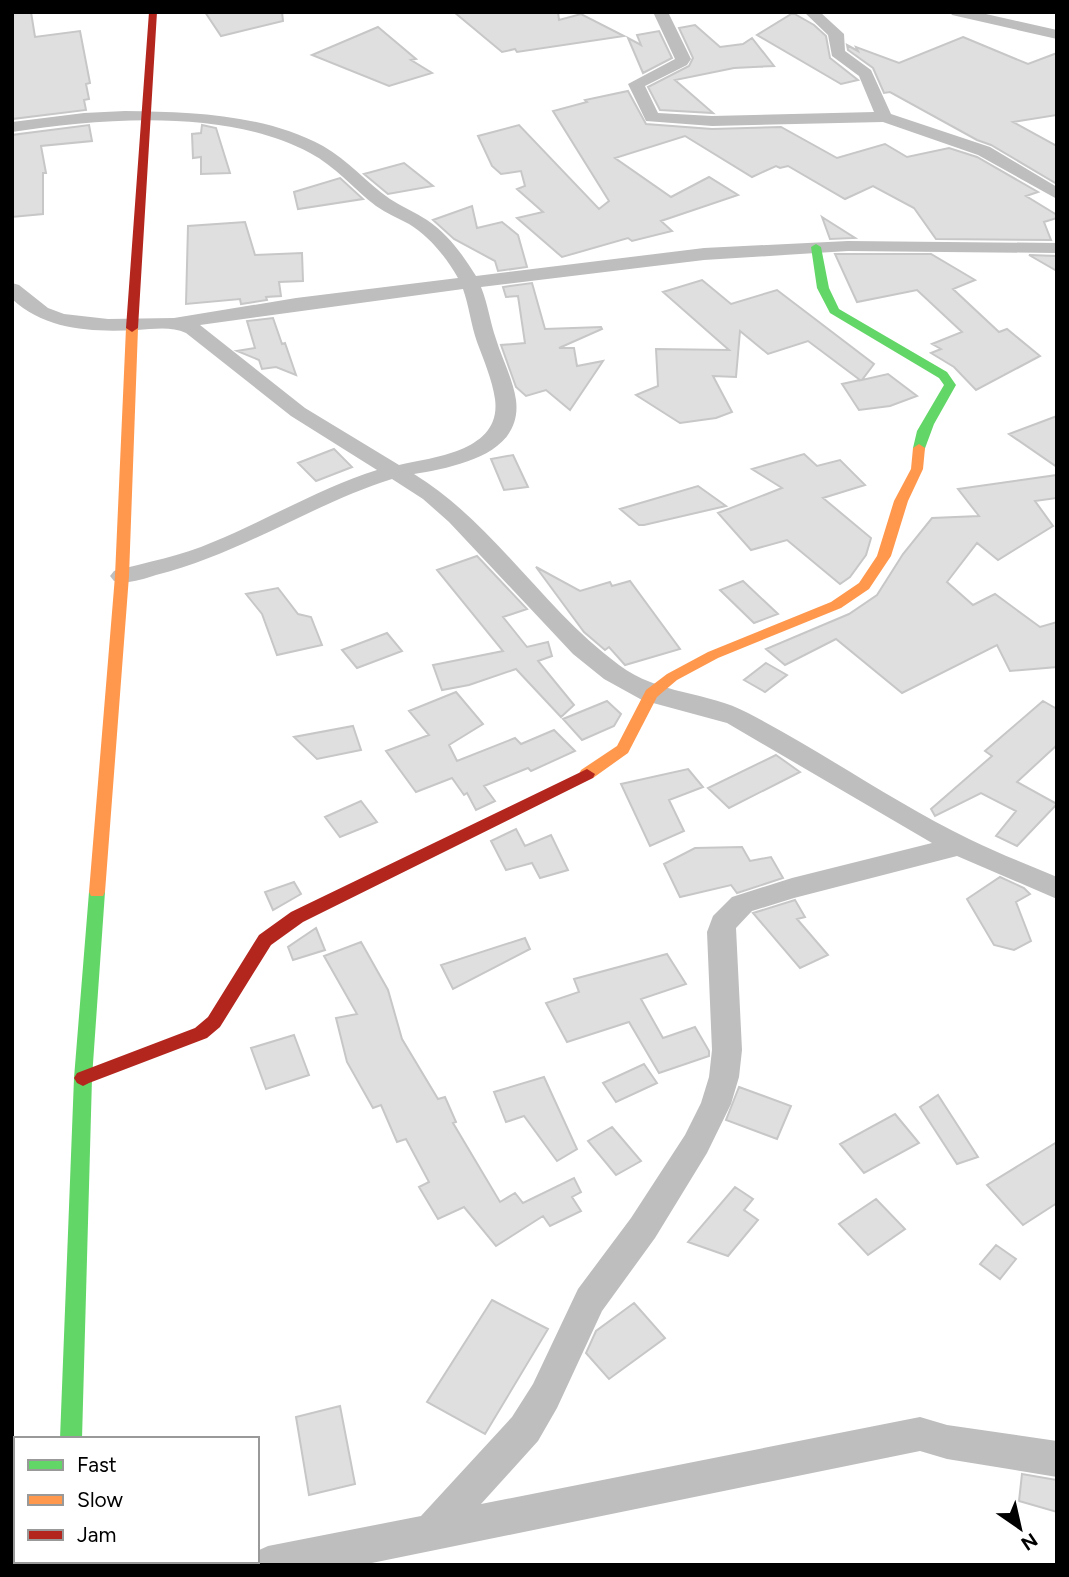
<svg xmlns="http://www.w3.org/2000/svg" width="1069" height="1577" viewBox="0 0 1069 1577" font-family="Figtree,sans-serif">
<rect width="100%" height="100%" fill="#fff"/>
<!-- building -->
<path fill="#dfdfdf" stroke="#c7c7c7" stroke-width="2" d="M12,12H31L35,37L80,31L90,83L86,84L89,99L84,100L86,110L12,119Z
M205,12H282L283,21L221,36Z
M454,12H558L559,20L581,14L624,36L517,52L515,49L502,52Z
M793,13L814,25L826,36L830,58L858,80L841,84L757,35Z
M695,25L720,47L743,44L752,38L774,66L734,68L675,80L713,113L660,110L648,87L689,66L693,58L679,28Z
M378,27L416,59L411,60L432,73L389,86L312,55Z
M659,31L672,58L643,73L628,38L641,45L637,35Z
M963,37L1028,64L1057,53V115L1013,122L1057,146V184L991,145L977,140L890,92L884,93L873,68L848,50L847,45L858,51L856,47L899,63Z
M628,91L646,124L712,129L781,127L837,158L885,144L907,157L949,148L977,157L1038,192L1026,196L1057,215V218L1044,222L1051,240L936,239L914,208L873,186L845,199L788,166L780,168L776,166L752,177L685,136L615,158L671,197L709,177L738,195L661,221L672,231L632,241L628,238L562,257L517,218L543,212L517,189L525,186L521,171L501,174L492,166L478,136L519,125L599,209L609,201L553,111L587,102L585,100Z
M89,125L92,141L41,146L46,173H43V214L12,217V135Z
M202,125L216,128L230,173L201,174V157L193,158L192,134L201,133Z
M404,163L433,186L388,194L364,174Z
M340,178L363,199L298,209L294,192Z
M472,206L477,228L502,222L518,235L527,267L498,271L495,261L454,239L433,220Z
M822,217L855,238L830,239Z
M245,222L255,255L302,253L303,281L279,282L281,296L266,297L267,300L241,304L240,299L186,304L188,226Z
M835,254H931L975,280L953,289L999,332L1007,329L1040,356L976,390L954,367L931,353L941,349L932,344L962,332L917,290L857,302Z
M1029,255L1057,256V271Z
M702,280L731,304L777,290L874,364L862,380L888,374L917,396L890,406L859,410L842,384L860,380L808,341L768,354L740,331L736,377L713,376L732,412L716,418L680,423L636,395L658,386L656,349L729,350L663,292Z
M532,283L545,329L601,327L602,329L559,348H574L577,366L603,361L570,410L546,390L526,396L516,387L501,345L525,343L518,296L506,297L503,287Z
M273,318L282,344L285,343L296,375L276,367L262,369L259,360L237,351L255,348L247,321Z
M1057,416V467L1009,434Z
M334,449L352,467L316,481L298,463Z
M804,454L817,466L840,460L865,485L823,498L871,538L866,555L850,577L840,584L787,540L751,550L718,513L782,488L752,469Z
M513,455L528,487L504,490L491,459Z
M1057,475V498L1035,501L1053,526L998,560L977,543L947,582L973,605L995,594L1040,627L1057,622V667L1010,671L997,645L902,693L836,639L785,665L766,649L849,614L877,595L903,554L932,518L979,516L958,489Z
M698,486L726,506L644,525H639L620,509Z
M477,556L527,609L503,617L527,647L548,642L552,656L538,661L574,705L561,717L516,669L469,685L442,690L433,665L503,651L437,570Z
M536,567L580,591L610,582L612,586L630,581L680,649L625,665L609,647L605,650L584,632Z
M743,581L778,614L754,623L720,590Z
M278,588L298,614L311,617L322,645L277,655L262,614L246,594Z
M387,633L402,651L357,668L342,650Z
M766,663L787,675L765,692L744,680Z
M456,692L483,724L449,745L457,761L515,738L521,744L554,730L575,751L531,771L528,768L484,786L495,801L476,810L467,793L464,795L452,778L416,792L386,751L429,735L409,711Z
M607,701L621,714L614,726L582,740L563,719Z
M1043,701L1057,709V745L1017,782L1057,804L1017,846L996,836L1016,811L981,793L935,816L931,809L992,756L985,751Z
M353,726L361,750L317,759L294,737Z
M776,755L800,772L729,808L708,788Z
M688,769L703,787L669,800L684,831L650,846L621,784Z
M361,801L377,822L340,837L325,817Z
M516,829L525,846L551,835L568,870L540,878L532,863L506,870L491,841Z
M742,847L750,861L771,857L783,878L737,893L731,885L680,897L664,864L695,848Z
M1000,877L1024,888L1030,894L1016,902L1031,941L1014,950L994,945L967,899Z
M294,882L301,894L273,910L265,892Z
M795,900L805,917L797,919L828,955L800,968L753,913Z
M316,928L325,950L293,960L288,947Z
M525,938L530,949L453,989L441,965Z
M361,942L388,990L402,1039L438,1099L445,1097L456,1122L453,1123L500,1202L515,1193L523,1203L574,1178L581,1192L572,1197L581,1211L550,1226L543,1216L496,1246L464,1207L438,1219L419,1187L429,1182L406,1139L397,1142L381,1105L373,1108L347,1062L336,1018L357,1014L324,956Z
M667,954L686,984L641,999L663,1038L695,1027L709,1051V1056L659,1073L629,1022L567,1042L546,1003L579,992L574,979Z
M294,1035L309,1075L266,1089L251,1048Z
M644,1064L657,1083L616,1102L603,1083Z
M544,1077L577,1149L557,1161L524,1116L506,1122L494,1092Z
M739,1087L791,1106L777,1139L726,1120Z
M938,1095L978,1157L957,1164L920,1107Z
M895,1114L919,1143L864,1173L840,1144Z
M612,1127L641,1161L616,1175L588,1141Z
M1057,1142V1203L1023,1225L987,1185Z
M735,1187L753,1199L744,1210L758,1220L728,1256L688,1242Z
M876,1199L905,1229L868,1255L839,1224Z
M996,1245L1016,1259L1000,1279L980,1264Z
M492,1300L548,1329L485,1434L427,1402Z
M634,1303L665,1338L609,1379L586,1353L596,1331Z
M340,1406L355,1484L309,1495L296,1417Z
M1022,1474L1057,1480V1512L1019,1501Z"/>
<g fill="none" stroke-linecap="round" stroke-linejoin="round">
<!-- street -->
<path fill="#bebebe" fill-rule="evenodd" d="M653,12H668L691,59L687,65L645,86L658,113L712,116L874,112L859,76L832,56L828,35L804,12H820L844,34L845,51L871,70L891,114L990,147L1057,187V199L978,155L883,122L712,126L646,121L628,84L675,59Z
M950,12H977L1057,30V39L952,15Z
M125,111C191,112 264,114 323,146C348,160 367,183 390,199C402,207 415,212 427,220C448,234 463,255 476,276L704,248L848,241L1057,243V253L848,251L704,260L481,287C488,304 490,322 496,339C502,359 513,379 516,400C523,455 454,467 414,474C495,524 544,610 619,665C659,695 707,691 748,713C823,752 893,802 969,839C998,853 1028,865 1057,877V899L957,856L794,898L752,911L736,928L742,1050L739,1077L731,1104L707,1153L655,1238L602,1311L557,1408L538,1441L481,1504L920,1417L947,1425L1057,1441V1477L947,1459L920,1451L362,1565H249L251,1561H257V1551L268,1546L421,1516L512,1417L533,1384L578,1289L631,1218L685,1135L701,1103L709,1077L712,1050L707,932L713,916L732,897L792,878L932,843L727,723L642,700L604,679L573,654L449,522L423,499L392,479C310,505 241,554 156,575C143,579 127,585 114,581L110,576L114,571C147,562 181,556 213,542C269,519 320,488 377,470L291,416L186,333C171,326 154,329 137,330C93,332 47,331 12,299V283L19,285L48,308L64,314L108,319L174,318L296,298L458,278C446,257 430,237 409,224C398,218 386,213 376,206C354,189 335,166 310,153C226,108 103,118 12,132V122L84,113ZM463,289C469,306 471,325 477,342C484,361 492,379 495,399C502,451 435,457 399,465L305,408L200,325Z
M174,1561H215L217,1565H176Z"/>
<!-- fast -->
<path fill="#63d668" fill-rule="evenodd" d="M816,244L821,247L829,288L839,309L947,372L956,385L934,424L924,451H914L913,448L917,431L944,385L939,378L830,313L817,288L811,247Z
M97,886L103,888L105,892L92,1078L82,1439H60L74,1078L89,892L91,888Z"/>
<!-- slow -->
<path fill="#ff974d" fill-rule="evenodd" d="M132,324L138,328L129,576L105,892L103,896H91L89,892L115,576L126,328Z
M919,444L925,448L923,469L908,501L891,556L869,589L841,608L718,658L677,680L657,697L628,753L593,778H581L579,774L581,770L617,746L646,690L667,674L708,652L831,602L859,583L877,556L894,501L911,469L913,448Z"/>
<!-- jam -->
<path fill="#b3261e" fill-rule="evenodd" d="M149,12H157L138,328L132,332L126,328Z
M587,769L595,774L593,778L303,922L271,945L220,1027L207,1038L89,1083L83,1086L77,1083L74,1078L77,1073L195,1028L208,1017L259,935L291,912Z
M56,1561H78V1565H56Z"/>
</g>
<!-- border -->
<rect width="1069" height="1577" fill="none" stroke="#000000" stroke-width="28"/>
<!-- legend -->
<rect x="14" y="1437" width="245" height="126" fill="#ffffff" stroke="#999999" stroke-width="2"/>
<rect x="28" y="1460" width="35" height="10" fill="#63d668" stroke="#999999" stroke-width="2"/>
<text x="77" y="1472" font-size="21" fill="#000000">Fast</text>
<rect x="28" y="1495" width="35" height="10" fill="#ff974d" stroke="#999999" stroke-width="2"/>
<text x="77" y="1507" font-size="21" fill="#000000">Slow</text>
<rect x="28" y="1530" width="35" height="10" fill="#b3261e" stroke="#999999" stroke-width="2"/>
<text x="77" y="1542" font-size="21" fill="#000000">Jam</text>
<!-- north arrow -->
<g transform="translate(1020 1528) rotate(146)" stroke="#ffffff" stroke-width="5" paint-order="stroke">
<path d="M0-5L12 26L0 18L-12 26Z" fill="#000000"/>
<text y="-10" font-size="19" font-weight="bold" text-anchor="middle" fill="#000000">N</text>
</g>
</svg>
